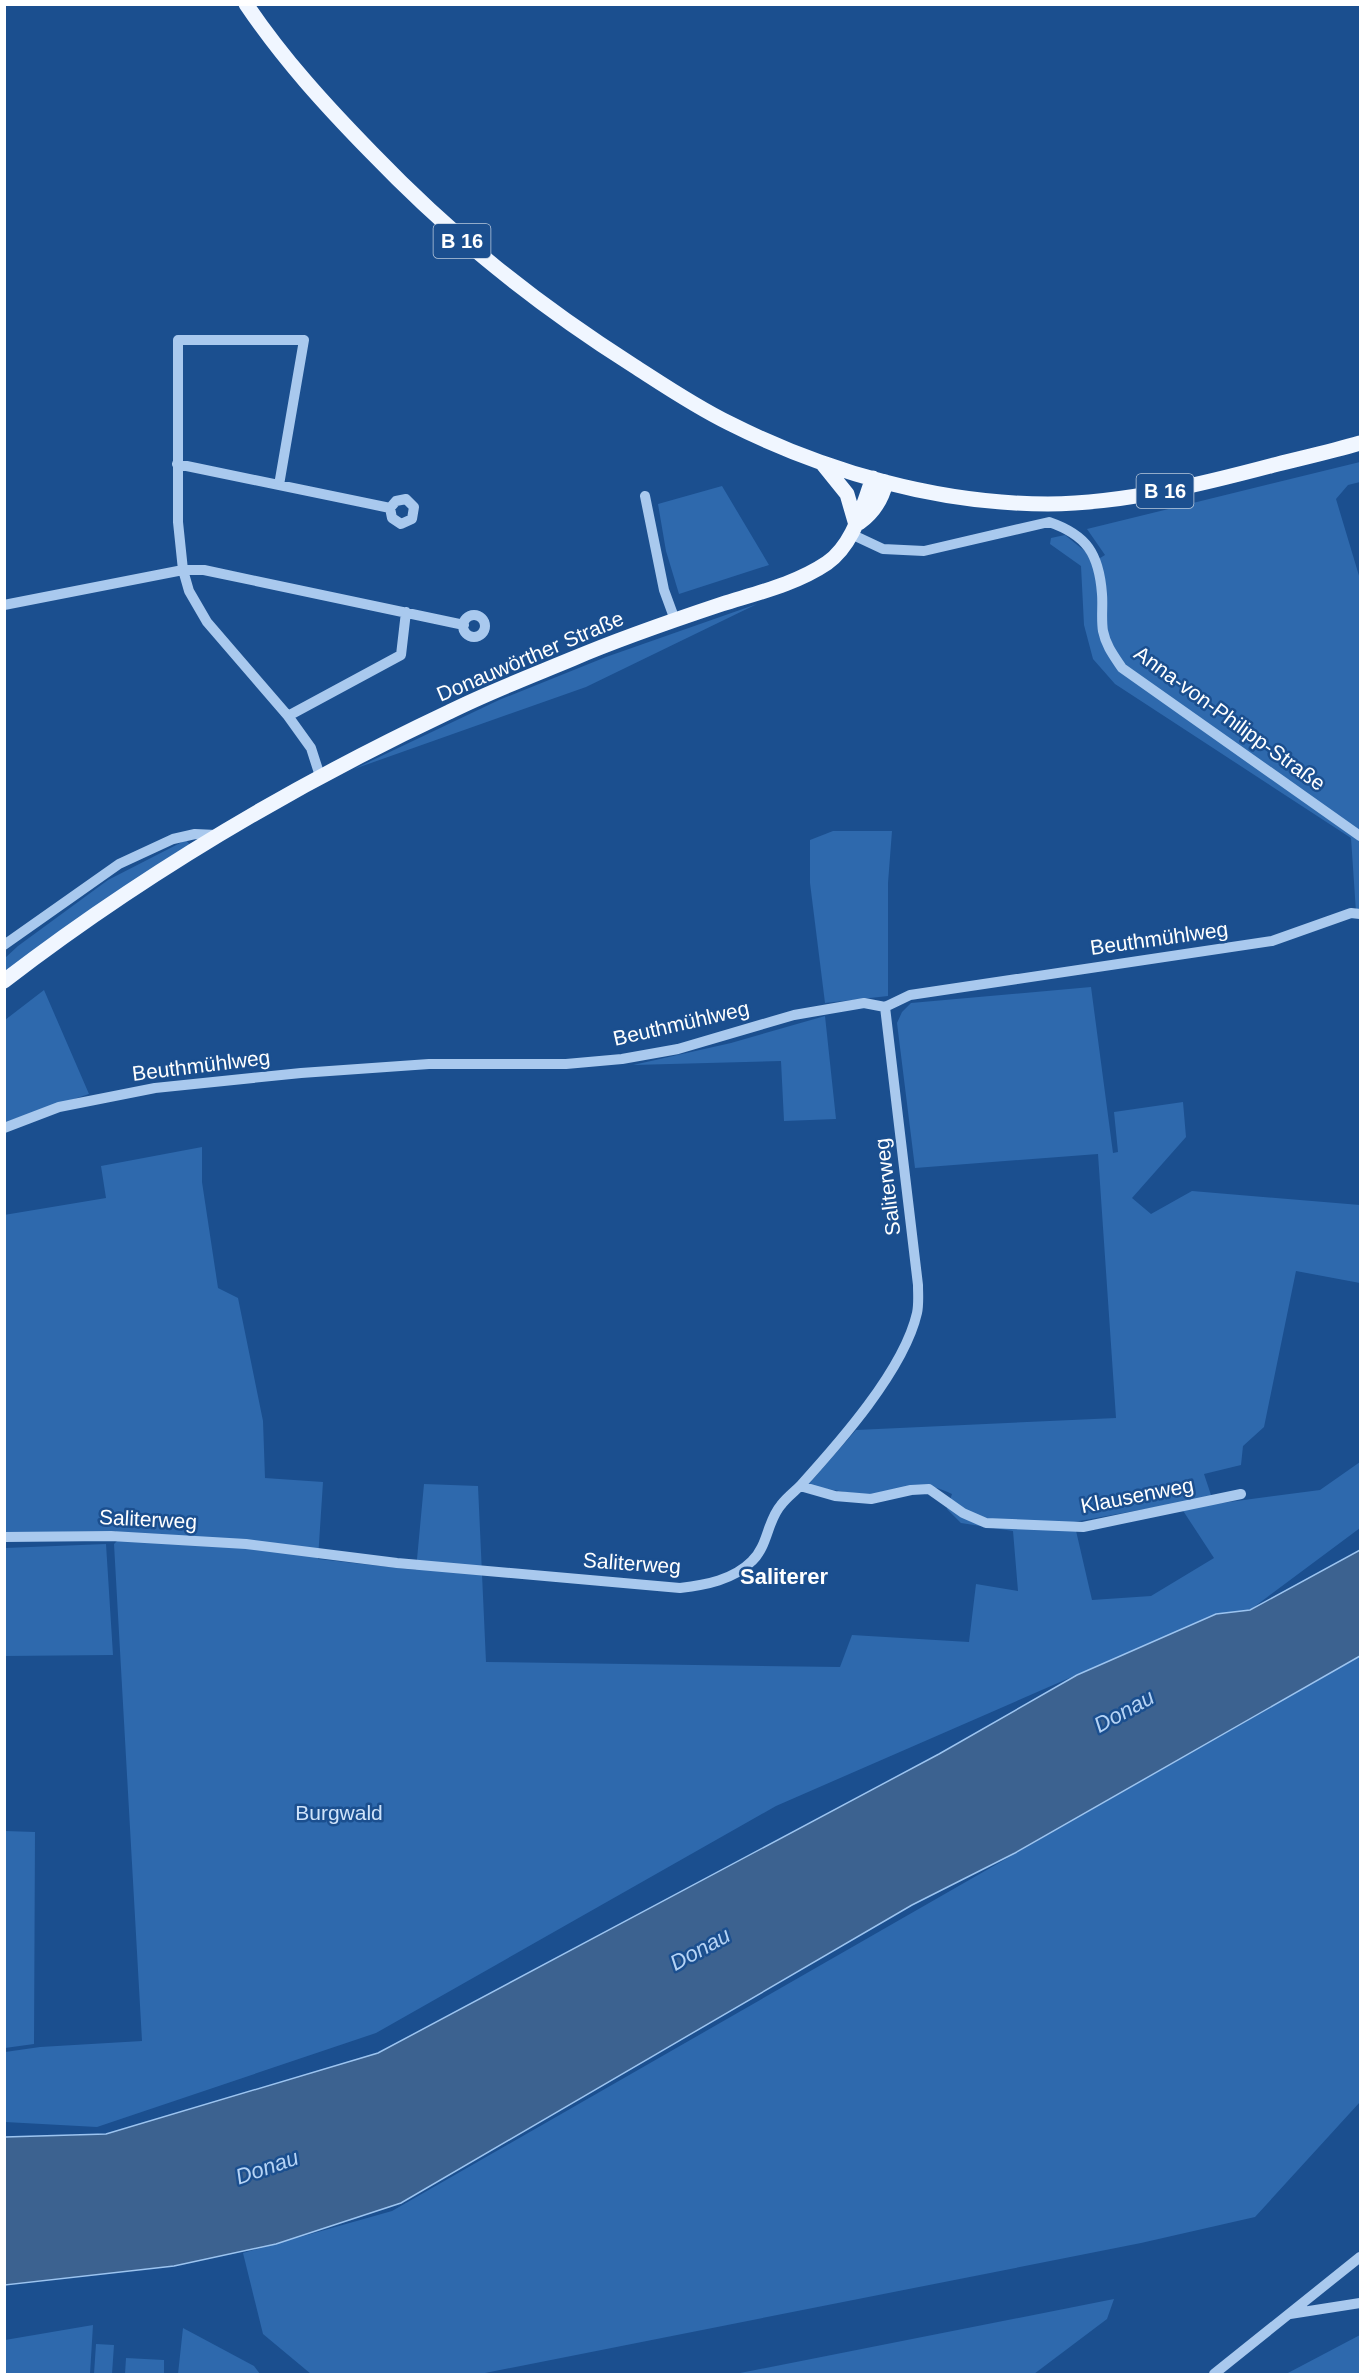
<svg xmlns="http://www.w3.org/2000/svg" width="1365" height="2379" viewBox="0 0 1365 2379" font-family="Helvetica,sans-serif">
<rect width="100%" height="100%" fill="#1b4f8f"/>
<!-- green -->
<path fill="#2e69ad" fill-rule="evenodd" d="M1360,462V482L1348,485L1336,499L1360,579V912H1356L1351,838L1115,684L1093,659L1084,625L1081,566L1050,544L1051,538L1065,535L1086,552L1092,563L1105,555L1087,529Z
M722,486L769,565L679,594L666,551L658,504Z
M757,604L586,687L354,769L499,700L606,657Z
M833,831H892L888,883V996L825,1003L810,883V840Z
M186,840L190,845L5,973V958L18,946L108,880Z
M1091,987L1113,1153L1118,1152L1114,1112L1183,1102L1186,1137L1132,1198L1151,1214L1192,1191L1360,1205V1283L1296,1271L1264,1427L1243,1446L1241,1465L1204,1474L1214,1504L1320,1490L1360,1462V1528L1250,1610L1216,1614L776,1806L376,2033L97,2127L5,2122V2052L40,2047L142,2041L114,1544L117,1541L116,1531L5,1533L4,1215L106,1198L101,1166L202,1147V1182L218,1288L238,1298L263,1421L265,1478L323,1482L318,1559L416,1570L424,1484L478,1486L486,1662L840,1667L852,1635L969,1642L976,1584L1018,1591L1013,1531L961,1523L947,1509L952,1494C916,1477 911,1490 876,1494C859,1496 826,1488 807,1486L856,1430L1116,1418L1098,1154L915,1168L897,1023L902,1012L911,1003ZM1178,1503L1214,1558L1151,1596L1092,1600L1074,1522Z
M44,990L89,1094L5,1122V1020Z
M825,1016L836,1119L784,1121L781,1061L633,1065L731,1043Z
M106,1544L113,1655L5,1656V1548Z
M1360,1656V2102L1255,2217L1141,2243L480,2374H311L263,2334L243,2253L392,2211Z
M5,1831L35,1832L34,2044L5,2048Z
M1114,2299L1107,2319L1034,2374H735Z
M93,2325L90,2374H5V2340Z
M183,2328L254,2366L260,2374H178Z
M1360,2335V2374H1286Z
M96,2344L114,2345L112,2374H94Z
M126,2358L164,2360V2374H125Z"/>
<!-- water -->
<path fill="#3c6290" stroke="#9cc4f0" stroke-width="1.5" d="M1360,1550V1656L1015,1853L912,1905L401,2203L276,2244L174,2266L5,2285V2137L106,2134L378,2053L939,1754L1077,1675L1216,1614L1250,1610Z"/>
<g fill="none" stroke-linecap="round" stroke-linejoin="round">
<!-- minor -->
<path stroke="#a9c9ee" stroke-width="10" d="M177,464L390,508L392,518L401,524L412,519L414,507L406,499L396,501L390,508
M279,485L304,340H178V522L183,570L189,591L207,622L288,716L311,748L320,776
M645,496L664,590L675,620
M851,534L883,549L924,551L1049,522C1087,535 1099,554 1102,594C1103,606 1101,619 1103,631C1106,646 1114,656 1122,668L1360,836
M4,605L183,570H204L464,625
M463 626a11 11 0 1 1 22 0a11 11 0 1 1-22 0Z
M288,716L401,655L406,612
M4,945L119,864L173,839L195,834L216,835
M4,1128L59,1107L155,1088L301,1073L429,1064H566L622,1059L678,1049L794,1015L864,1003L885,1007L910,995L1272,941L1351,913L1360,914
M800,1486L835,1496L871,1499L911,1490L929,1489L963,1513L986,1523L1083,1527L1241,1494
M4,1537L111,1536L246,1544L397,1563L680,1588C706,1585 733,1580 752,1561C768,1546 767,1521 781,1505C786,1498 794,1492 800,1486C839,1443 904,1370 917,1313C919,1304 918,1294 918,1285L885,1007
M1290,2314L1360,2303
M1214,2374L1360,2257"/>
<!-- major -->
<path stroke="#f0f6ff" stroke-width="15" d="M246,4C283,59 326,106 372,153C454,238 535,303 634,366C665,386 696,407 729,423C826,472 939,504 1048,504C1127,503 1203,484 1278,464C1306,457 1333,451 1360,443
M822,463L847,494L856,525
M859,523C873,513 882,499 886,482
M4,981C142,875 292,786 449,712C489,692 531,676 572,659C621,638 671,621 722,604C757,593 796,584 827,563C854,544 862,507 873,478"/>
</g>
<g text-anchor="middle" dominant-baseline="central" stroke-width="5" stroke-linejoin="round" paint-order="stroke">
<!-- shield labels -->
<g fill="#1b4f8f" stroke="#bbcadd" stroke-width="1.5">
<rect x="433.5" y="224" width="57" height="34" rx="4.5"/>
<rect x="1136.5" y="474" width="57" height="34" rx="4.5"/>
</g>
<g font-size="20" font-weight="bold" fill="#fff">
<text x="462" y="241">B 16</text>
<text x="1165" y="491">B 16</text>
</g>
<!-- street labels -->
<g font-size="21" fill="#fff" stroke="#1b4f8f">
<text transform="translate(530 656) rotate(-23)">Donauwörther Straße</text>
<text transform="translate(1230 718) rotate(36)">Anna-von-Philipp-Straße</text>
<text transform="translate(1159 938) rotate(-8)">Beuthmühlweg</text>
<text transform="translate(681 1023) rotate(-13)">Beuthmühlweg</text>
<text transform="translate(201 1065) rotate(-7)">Beuthmühlweg</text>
<text transform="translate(887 1187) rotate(-97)">Saliterweg</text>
<text transform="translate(1137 1495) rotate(-11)">Klausenweg</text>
<text transform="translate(148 1519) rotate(3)">Saliterweg</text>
<text transform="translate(632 1563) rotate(4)">Saliterweg</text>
</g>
<!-- park labels -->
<g font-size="21" fill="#cfe3fa" stroke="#1b4f8f">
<text x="339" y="1812">Burgwald</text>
</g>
<!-- neighbourhood labels -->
<g font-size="22" font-weight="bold" fill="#fff" stroke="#1b4f8f">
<text x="784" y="1576">Saliterer</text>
</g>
<!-- water labels -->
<g font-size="22" font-style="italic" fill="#b5d3f5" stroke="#1b4f8f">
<text transform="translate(1124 1711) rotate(-29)">Donau</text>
<text transform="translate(700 1949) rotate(-29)">Donau</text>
<text transform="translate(267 2167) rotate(-19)">Donau</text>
</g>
</g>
<!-- border -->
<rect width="1365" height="2379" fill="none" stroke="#ffffff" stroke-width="12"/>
</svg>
